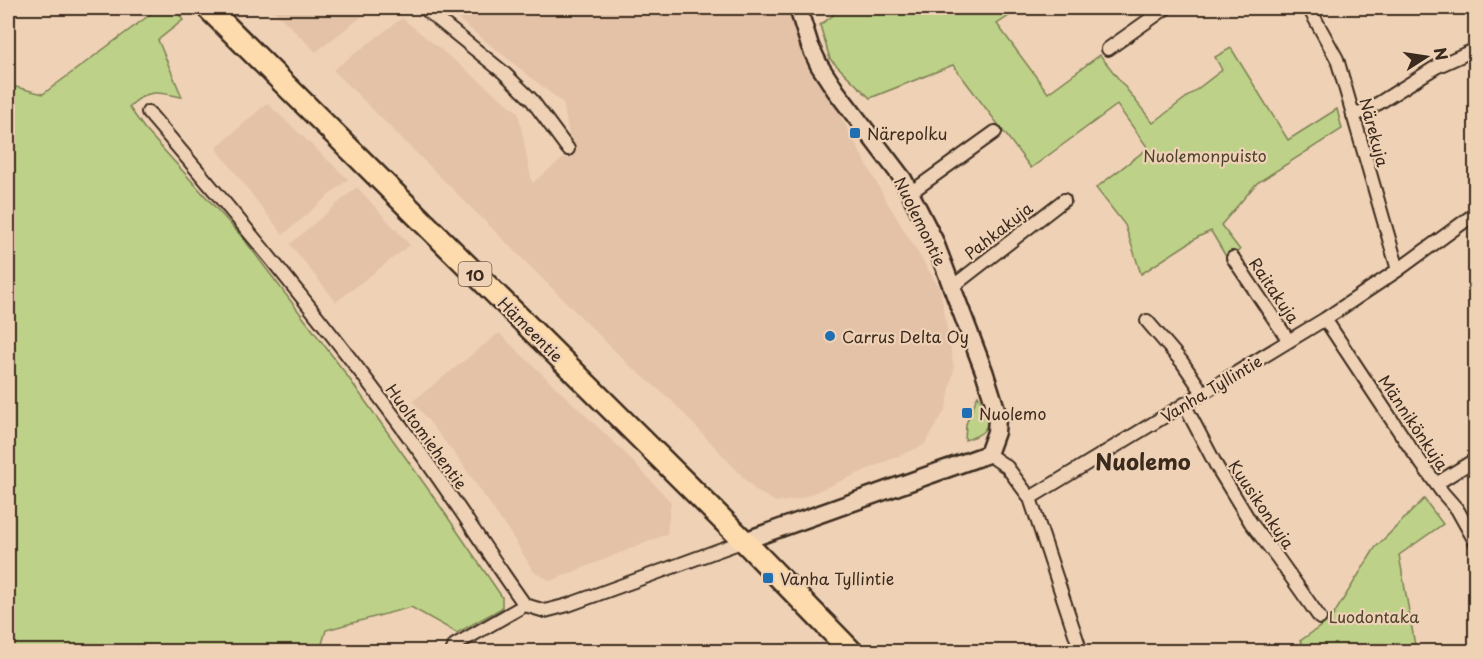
<svg xmlns="http://www.w3.org/2000/svg" width="1483" height="659" viewBox="0 0 1483 659" font-family="'Playpen Sans',sans-serif">
<rect width="100%" height="100%" fill="#efd2b6"/>
<filter id="ink" filterUnits="userSpaceOnUse"><feTurbulence type="fractalNoise" baseFrequency=".0167" numOctaves="2"/><feDisplacementMap in="SourceGraphic" scale="12" xChannelSelector="R" yChannelSelector="G"/><feConvolveMatrix kernelMatrix="1 2 1 2 8 2 1 2 1" color-interpolation-filters="sRGB"/></filter>
<g filter="url(#ink)">
<!-- built -->
<path fill="#e4c2a8" d="M271,8H373L316,52Z
M444,8H788L800,41L886,200L940,289L954,368L946,409L924,445L797,500L776,502L756,491L670,399L630,366L333,70L402,18L518,112L532,183L572,151L563,103Z
M267,103L348,179L283,235L216,148Z
M357,187L410,245L336,302L290,244Z
M499,333L620,448L671,502L667,534L551,581L534,572L512,536L460,461L413,401Z"/>
<!-- green -->
<path fill="#bdd288" stroke="#7c7e53" stroke-width="1.5" d="M159,8H175L183,20L158,40L182,97C158,92 148,88 129,107L144,128L243,238L343,370L438,503L502,597V608L457,633L411,607L326,630L320,651H8V85L43,94Z
M843,8H1021L997,24L1048,93L1100,55L1153,123L1222,70L1215,57L1231,48L1288,140L1337,109L1342,129L1257,183L1221,225L1240,250L1228,260L1211,231L1198,237L1141,274L1125,225L1096,188L1148,148L1117,105L1031,168L953,65L870,98L830,59L820,25Z
M978,395C990,419 995,432 965,440L966,424Z
M1424,499L1443,524L1399,555L1416,651H1307L1300,641L1331,619L1375,548Z"/>
<g fill="none" stroke-linecap="round" stroke-linejoin="round">
<!-- street casing -->
<g stroke="#3b2a1e" stroke-width="16">
<path id="street" d="M424,8L503,72L531,99L568,149
M1309,8L1337,59L1398,270
M1108,49L1166,8
M148,112C240,220 331,329 414,444C453,497 487,552 525,605L545,611L568,605L744,541
M1353,116L1379,103L1436,67L1476,49
M910,193L995,132
M1233,258L1289,341
M952,287L1064,200
M1325,319L1409,446L1442,492L1457,509L1476,543
M1147,321L1182,362L1203,393
M1184,404L1217,467L1251,523L1277,557L1320,618
M988,454L1007,467L1030,498L1081,652
M1436,484L1476,459
M1030,498L1325,319L1398,270L1476,213
M452,652L455,645L525,605"/>
</g>
<!-- secondary casing -->
<g stroke="#3b2a1e" stroke-width="21">
<path id="secondary" d="M744,541L988,454L996,432L997,419L996,409L984,371L934,240L903,179L836,91L819,65L810,46L798,8"/>
</g>
<!-- highway casing -->
<g stroke="#3b2a1e" stroke-width="26">
<path id="highway" d="M208,8L744,541L852,652"/>
</g>
<!-- street -->
<use href="#street" stroke="#efd2b6" stroke-width="12"/>
<!-- secondary -->
<use href="#secondary" stroke="#efd2b6" stroke-width="16"/>
<!-- highway -->
<use href="#highway" stroke="#fedbac" stroke-width="21"/>
</g>
</g>
<!-- markers -->
<g fill="#1f6fb2" stroke="#efd2b6" stroke-width="2">
<rect x="849" y="127" width="12" height="12" rx="3"/>
<circle cx="830" cy="336" r="6"/>
<rect x="961" y="407" width="12" height="12" rx="3"/>
<rect x="762" y="572" width="12" height="12" rx="3"/>
</g>
<g text-anchor="middle" dominant-baseline="central" stroke-width="4.5" stroke-linejoin="round" paint-order="stroke">
<!-- shield labels -->
<rect fill="#efd2b6" stroke="#715c4c" stroke-width="1.5" x="458.5" y="262" width="33" height="24" rx="4.5"/>
<g font-size="15" font-weight="bold" fill="#3b2a1e">
<text x="475" y="274">10</text>
</g>
<!-- street labels -->
<g font-size="16" fill="#3b2a1e" stroke="#efd2b6">
<text transform="translate(1375 132) rotate(75)">Närekuja</text>
<text transform="translate(921 221) rotate(64)">Nuolemontie</text>
<text transform="translate(998 230) rotate(-38)">Pahkakuja</text>
<text transform="translate(1275 290) rotate(56)">Raitakuja</text>
<text transform="translate(531 329) rotate(45)">Hämeentie</text>
<text transform="translate(1211 388) rotate(-31)">Vanha Tyllintie</text>
<text transform="translate(1414 422) rotate(56)">Männikönkuja</text>
<text transform="translate(427 436) rotate(54)">Huoltomiehentie</text>
<text transform="translate(1262 504) rotate(56)">Kuusikonkuja</text>
</g>
<!-- poi labels -->
<g font-size="16" fill="#3b2a1e" stroke="#efd2b6" text-anchor="start">
<text x="867" y="133">Närepolku</text>
<text x="842" y="336">Carrus Delta Oy</text>
<text x="979" y="413">Nuolemo</text>
<text x="780" y="578">Vanha Tyllintie</text>
</g>
<!-- park labels -->
<g font-size="16" fill="#4e432e" stroke="#efd2b6">
<text x="1205" y="155">Nuolemonpuisto</text>
<text x="1374" y="616">Luodontaka</text>
</g>
<!-- district labels -->
<g font-size="22" font-weight="bold" fill="#3b2a1e" stroke="#efd2b6">
<text x="1143" y="460">Nuolemo</text>
</g>
</g>
<!-- margin -->
<rect width="1483" height="659" fill="none" stroke="#efd2b6" stroke-width="30"/>
<rect x="15" y="15" width="1453" height="629" fill="none" stroke="#3b2a1e" stroke-width="2" filter="url(#ink)"/>
<!-- north arrow -->
<g transform="translate(1426 57) rotate(78)" stroke="#efd2b6" stroke-width="4.5" paint-order="stroke">
<path d="M0-4.5L10 22L0 15L-10 22Z" fill="#3b2a1e"/>
<text y="-9" font-size="16" font-weight="bold" text-anchor="middle" fill="#3b2a1e">N</text>
</g>
</svg>
